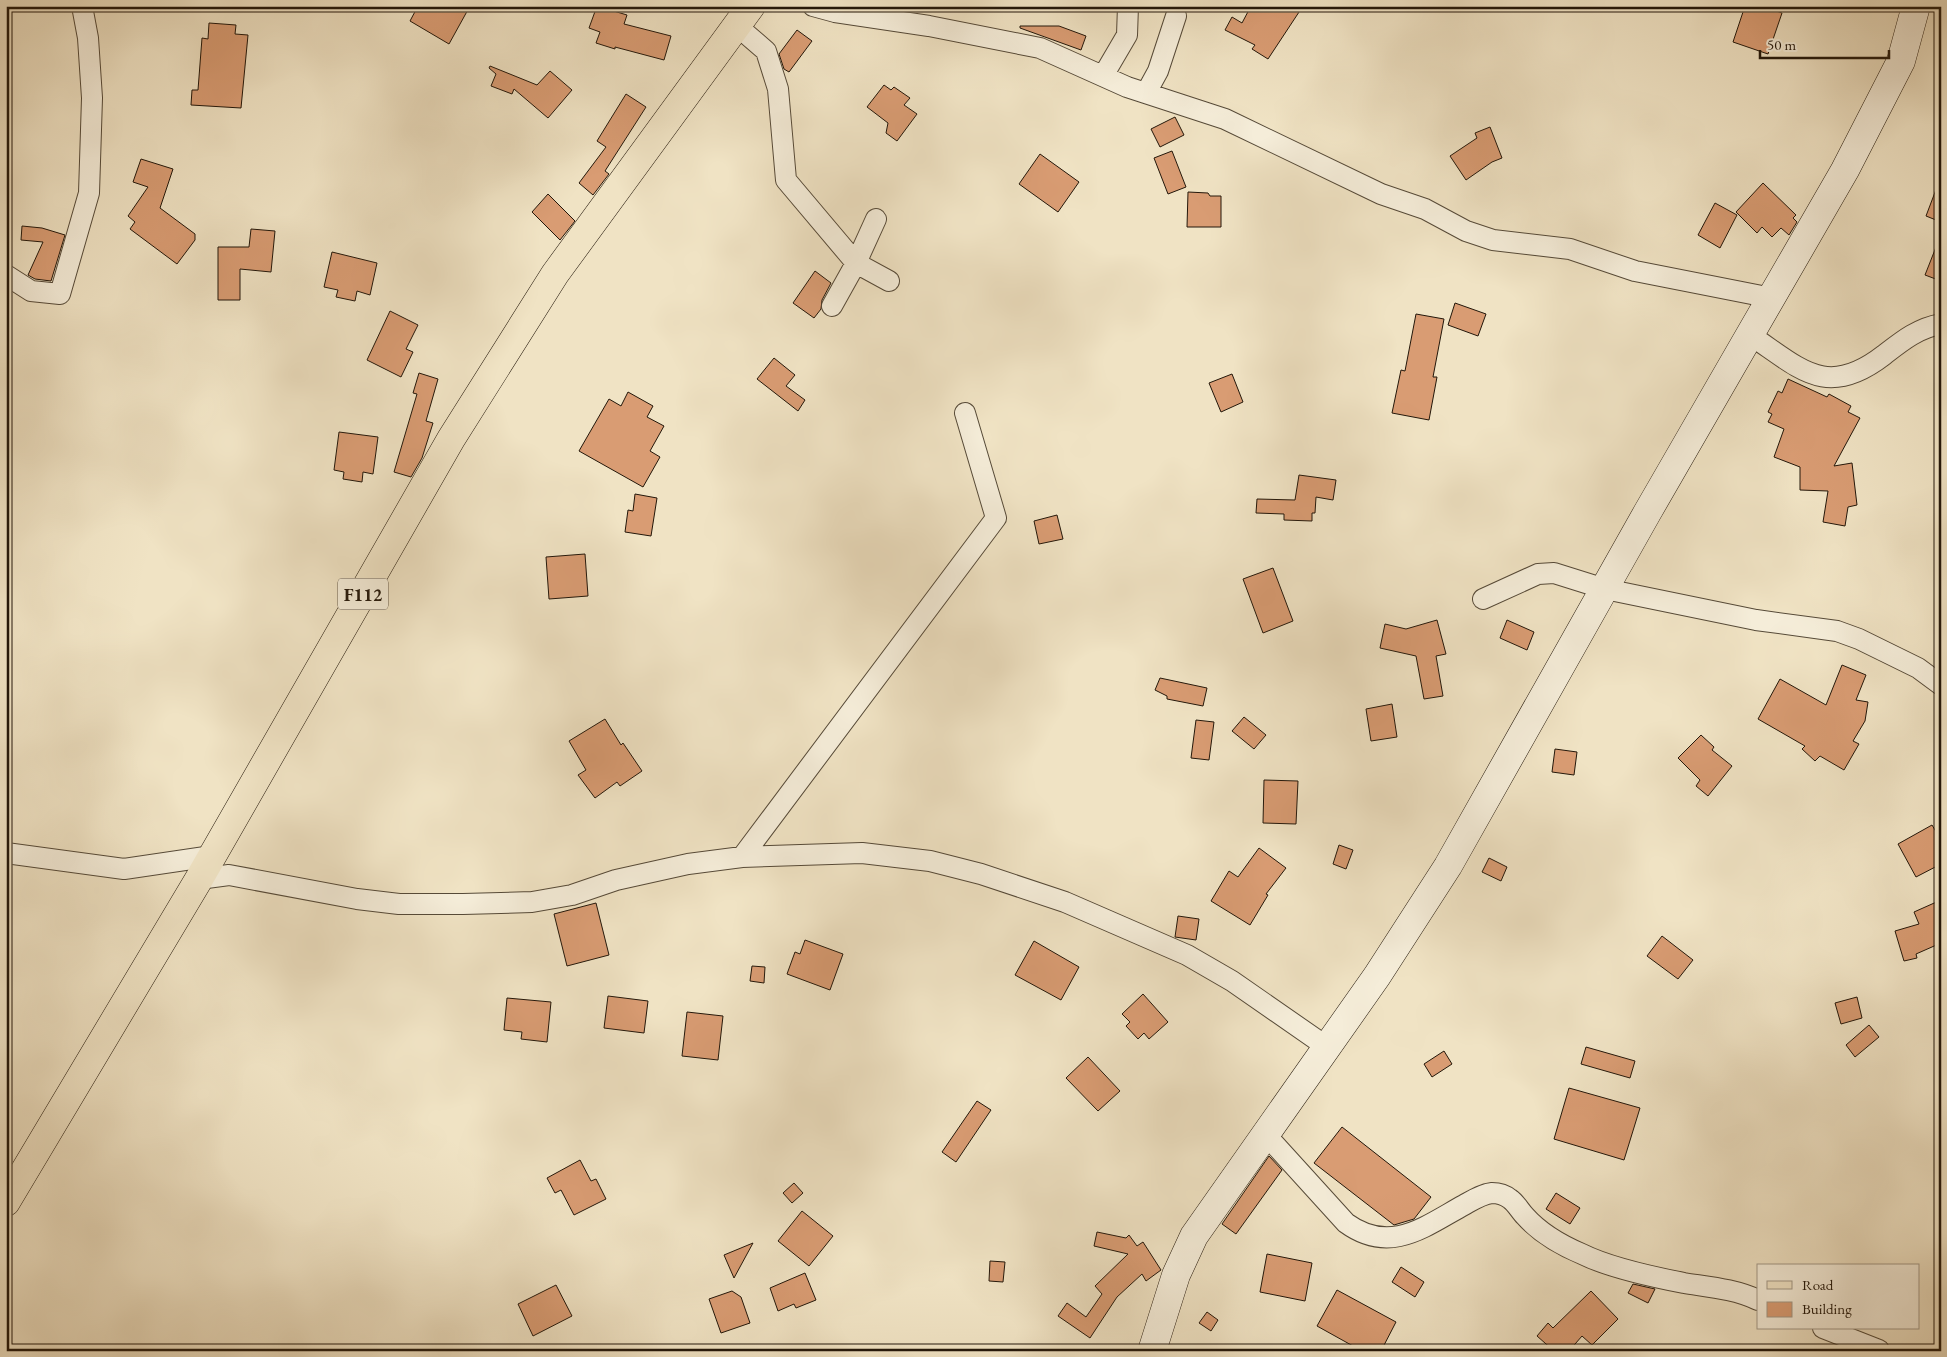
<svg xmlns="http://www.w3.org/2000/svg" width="1947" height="1357" viewBox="0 0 1947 1357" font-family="'EB Garamond',serif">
<rect width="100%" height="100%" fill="#f0e3c4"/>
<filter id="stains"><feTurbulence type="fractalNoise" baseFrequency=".004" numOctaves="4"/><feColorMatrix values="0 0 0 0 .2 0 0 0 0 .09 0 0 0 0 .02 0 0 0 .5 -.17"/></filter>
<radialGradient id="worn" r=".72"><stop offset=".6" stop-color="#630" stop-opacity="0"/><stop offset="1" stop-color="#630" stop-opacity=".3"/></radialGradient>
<!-- building -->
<path fill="#d99c73" stroke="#23170a" d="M418,6H470L449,44L410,21Z
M597,6L627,15L624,24L671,36L664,60L615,47V49L596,43L600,32L589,28Z
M1251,6H1303L1268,59L1252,49L1255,45L1225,30L1232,17L1242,23Z
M1745,6H1762L1782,13L1768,54L1733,42Z
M209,23L236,25L235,34L248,35L241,108L191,105L192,90H198L202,38L208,39Z
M1020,26H1059L1086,36L1081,50L1020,28Z
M797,30L812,41L789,72L784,69L779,54Z
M490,66L537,85L550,71L572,90L548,118L514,89L512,94L491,86L496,74L489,68Z
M884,85L891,90L894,87L910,98L904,105L917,114L897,141L886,133L888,123L867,107Z
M626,94L646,107L605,171L609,174L593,195L579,183L606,147L597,141Z
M1175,117L1184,135L1160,147L1151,129Z
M1490,127L1502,158L1492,162L1466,180L1450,156L1477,138L1475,133Z
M1172,151L1186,187L1168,194L1154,158Z
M1040,154L1079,182L1058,212L1019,184Z
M141,159L173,169L160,208L195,234V240L177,264L130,229L135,222L128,216L148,187L133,182Z
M1940,179H1941V222L1926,216Z
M1763,183L1796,215L1793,218L1797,222L1789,235L1781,228L1772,237L1762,227L1757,233L1736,212Z
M1188,192L1208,193L1210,196H1221V227H1187Z
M548,194L575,221L560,240L532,212Z
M1715,203L1737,215L1720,248L1698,235Z
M22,226L42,228L65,235L51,281L35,279L28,275L43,242L21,240Z
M251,229L275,231L271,272L240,269V300H218V247H249Z
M1940,237L1941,238V281L1925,275Z
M332,252L377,263L370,295L357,291L355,301L336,297L338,290L324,287Z
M815,271L831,283L822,300L821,309L814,318L793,303Z
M1455,303L1486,314L1478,336L1448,325Z
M390,311L418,325L406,349L413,352L401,377L367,360Z
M1416,314L1444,319L1433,377H1437L1429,420L1392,413L1401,370L1405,371Z
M774,358L795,375L786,386L805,400L798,411L757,379Z
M419,373L438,379L426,421L433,423L422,458L411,477L394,472L417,394L413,393Z
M1232,374L1243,402L1221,412L1209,383Z
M1788,379L1827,397L1829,394L1851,406L1848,412L1860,418L1834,466L1852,463L1857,505L1848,507L1845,526L1823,522L1828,491L1800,490V467L1774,457L1784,429L1768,422L1772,414L1768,412L1778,391L1782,393Z
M628,392L653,406L647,417L664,426L650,451L660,457L643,487L579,451L609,399L621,406Z
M339,432L378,437L373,474L363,472L362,482L343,479L344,472L334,470Z
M1299,475L1336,480L1333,500L1316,497L1315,513H1312V521L1284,520V514L1256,513L1257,499L1295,500Z
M635,494L657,498L651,536L625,532L628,510L633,511Z
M1057,515L1063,539L1039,544L1034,521Z
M585,554L588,596L549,599L546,557Z
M1273,568L1293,621L1263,633L1243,579Z
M1437,620L1446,654L1436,656L1443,696L1424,699L1416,656L1380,648L1385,624L1406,629Z
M1507,620L1534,632L1527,650L1500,638Z
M1842,665L1866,675L1856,700L1868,702L1865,721L1853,741L1859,744L1844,770L1820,756L1815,761L1802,749L1805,746L1758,719L1780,679L1826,705Z
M1160,678L1207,688L1203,706L1167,699V696L1155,690Z
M1392,704L1397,737L1371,741L1366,709Z
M1244,717L1266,735L1254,749L1232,731Z
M605,719L621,745L623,743L642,771L620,786L617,782L595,798L578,775L586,770L569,741Z
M1196,720L1214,722L1209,760L1191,758Z
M1701,735L1714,747L1712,750L1732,766L1708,796L1696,786L1700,780L1678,758Z
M1555,749L1577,752L1574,775L1552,772Z
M1264,780L1298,781L1296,824L1263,823Z
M1932,825L1941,840V864L1916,877L1898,844Z
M1339,845L1353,850L1346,869L1333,864Z
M1259,848L1286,868L1266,894L1268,895L1250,925L1211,901L1229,871L1238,877Z
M1489,858L1507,867L1501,881L1482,872Z
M1941,900V943L1916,954L1917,958L1904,961L1895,931L1919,924L1914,912Z
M596,903L609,955L567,966L554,914Z
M1178,916L1199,919L1196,940L1175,937Z
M1662,936L1693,960L1678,979L1647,956Z
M805,940L843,954L830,990L787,974L795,952L800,954Z
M1034,941L1079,967L1061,1000L1015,975Z
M752,966L765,967L764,983L750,981Z
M1143,994L1168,1022L1149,1039L1144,1033L1138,1039L1126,1026L1130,1022L1122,1014Z
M608,996L648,1001L644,1033L604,1028Z
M1857,997L1862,1018L1841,1024L1835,1003Z
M507,998L551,1002L547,1042L521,1039L522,1032L504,1030Z
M687,1012L723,1016L718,1060L682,1056Z
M1869,1025L1879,1037L1855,1057L1846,1045Z
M1586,1047L1635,1061L1630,1078L1581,1064Z
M1444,1051L1452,1064L1432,1077L1424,1064Z
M1088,1057L1120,1091L1098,1111L1066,1078Z
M1569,1088L1640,1108L1624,1160L1554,1139Z
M977,1101L991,1110L956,1162L942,1152Z
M1342,1127L1431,1197L1414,1219L1394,1225L1314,1163Z
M1269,1156L1282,1170L1236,1234L1222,1224Z
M580,1160L591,1181L596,1179L606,1199L574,1215L561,1190L555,1193L547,1178Z
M794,1183L803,1193L792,1203L783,1193Z
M1556,1193L1580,1208L1570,1224L1546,1209Z
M802,1211L833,1236L809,1266L778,1241Z
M1097,1232L1126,1238L1129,1235L1137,1246L1143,1242L1161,1270L1146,1281L1142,1274L1117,1297L1090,1338L1058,1316L1067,1303L1086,1317L1102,1294L1095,1286L1128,1254L1094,1246Z
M753,1243L734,1278L724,1255Z
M1267,1254L1312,1263L1305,1301L1260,1292Z
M990,1261L1005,1262L1003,1282L989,1281Z
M1401,1267L1424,1282L1415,1297L1392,1282Z
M805,1273L816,1300L796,1308L794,1304L778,1311L770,1288Z
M1633,1284L1655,1289L1648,1303L1628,1293Z
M556,1285L572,1316L533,1336L518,1304Z
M1337,1290L1396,1322L1381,1351H1362L1317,1326Z
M732,1291L741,1297L750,1323L721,1333L709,1299Z
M1591,1291L1618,1319L1592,1345L1582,1336L1569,1351H1554L1537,1336L1548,1323L1553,1328Z
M1207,1312L1218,1320L1211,1331L1199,1323Z"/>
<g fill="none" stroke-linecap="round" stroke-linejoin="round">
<!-- street casing -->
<g stroke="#564a38" stroke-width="22">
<path id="street" d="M813,6L835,12L929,26L1040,48L1127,87L1225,119L1381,194L1425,209L1466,231L1493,240L1570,249L1635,271L1772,298
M737,26L766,51L778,89L786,180L856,263L889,281
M1103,76L1127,35L1128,6
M1146,93L1158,71L1176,16
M6,275L31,291L60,294L89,193L92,98L88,38L82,6
M832,306L856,263L876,219
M1750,335C1800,368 1826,400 1884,355C1902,341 1918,328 1941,324
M1483,599L1538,574L1554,573L1605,589L1756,620L1837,631L1859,639L1918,668L1941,685
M6,853L124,869L212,856
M742,857L996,518L965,413
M199,879L229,875L357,899L399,904H463L532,902L572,895L616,880L688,864L742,857L862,853L930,861L981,874L1065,902L1187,955L1232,981L1327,1047
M1267,1136L1346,1223C1390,1255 1424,1227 1464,1205C1473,1200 1482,1194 1492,1193C1499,1193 1505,1195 1510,1199C1516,1203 1520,1211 1525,1216C1540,1233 1561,1245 1582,1254C1610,1268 1653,1277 1684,1283C1709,1287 1735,1289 1758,1300
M1823,1328L1879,1350"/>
</g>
<!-- secondary casing -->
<g stroke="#23170a" stroke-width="29">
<path id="secondary" d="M1152,1351L1176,1275L1194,1236L1377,976L1448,866L1647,513L1845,170L1901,61L1916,6"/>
</g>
<!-- primary casing -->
<g stroke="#23170a" stroke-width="29">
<path id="primary" d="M6,1202L199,879L451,439L555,274L751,6"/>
</g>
<!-- street -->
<use href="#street" stroke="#f5edd9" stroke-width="20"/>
<!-- secondary -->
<use href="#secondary" stroke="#f5edd9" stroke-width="28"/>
<!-- primary -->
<use href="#primary" stroke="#f0e3c4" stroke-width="28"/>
</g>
<g text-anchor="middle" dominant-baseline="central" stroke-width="4.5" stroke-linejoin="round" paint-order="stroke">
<!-- shield labels -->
<rect fill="#f5edd9" stroke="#625748" stroke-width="1" x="338" y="578.5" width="50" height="31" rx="4"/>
<g font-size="18" font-weight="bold" fill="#23170a">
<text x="363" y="594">F112</text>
</g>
</g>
<!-- margin -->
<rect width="1947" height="1357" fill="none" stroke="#f0e3c4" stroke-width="25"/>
<rect x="8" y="8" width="1932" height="1342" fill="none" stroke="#23170a" stroke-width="2.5"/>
<rect x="12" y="12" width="1922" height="1332" fill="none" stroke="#23170a"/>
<!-- legend -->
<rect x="1757" y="1264" width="162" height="65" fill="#f5edd9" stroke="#a19786"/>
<rect x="1767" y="1281" width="25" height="8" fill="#f0e3c4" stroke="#a19786"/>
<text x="1802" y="1290" font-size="15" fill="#23170a">Road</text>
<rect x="1767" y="1302" width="25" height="15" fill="#d99c73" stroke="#a19786"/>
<text x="1802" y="1314" font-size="15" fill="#23170a">Building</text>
<!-- scale -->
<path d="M1760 50v8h129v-8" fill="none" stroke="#23170a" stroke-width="2.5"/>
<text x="1767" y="50" font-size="15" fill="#23170a" stroke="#f5edd9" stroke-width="4" paint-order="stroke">50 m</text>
<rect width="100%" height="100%" filter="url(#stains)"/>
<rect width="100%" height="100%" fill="url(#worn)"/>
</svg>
